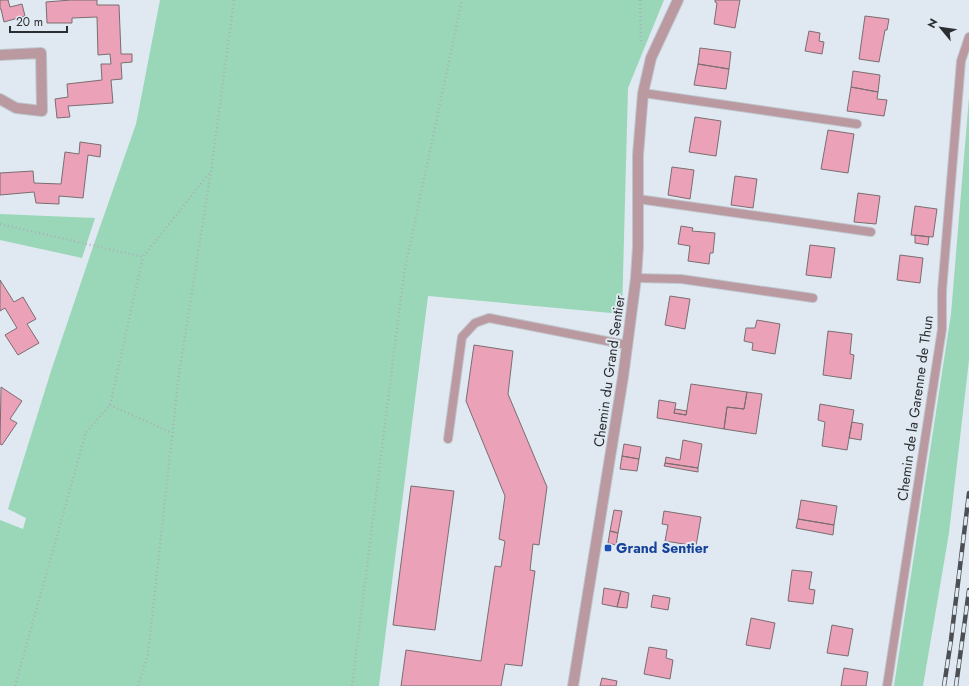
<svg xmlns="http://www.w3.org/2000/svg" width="969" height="686" viewBox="0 0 969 686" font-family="Jost,sans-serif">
<rect width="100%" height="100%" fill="#e0e9f1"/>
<!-- green -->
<path fill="#99d7b8" d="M160,0H664L628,88L622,314L428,296L379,686H0V520L23,529L26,518L8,509L51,371L95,241L136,124Z
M969,97V360L949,533L923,686H894L951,314Z
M0,214L95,218L82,258L0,240Z"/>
<!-- building -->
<path fill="#eba1b7" stroke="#796e71" d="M0,0H8L10,7L22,4L25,16L4,22L1,9H0Z
M71,0H97V5H119L121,54H132V62L121,63L122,79L111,80L113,103L68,106L70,117L57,118L55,99L68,97L67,84L102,80L101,64H111L110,54L98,55L97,17L72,18V23H47L46,2Z
M715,0H740L735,28L714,24L717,3L715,2Z
M865,16L889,19L887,30H885L879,62L859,59Z
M809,31L820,33L819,41L824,42L822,54L805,51Z
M700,48L731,52L729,69L698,64Z
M698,64L729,69L726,89L694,85Z
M853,71L880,75L878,92L851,87Z
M851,87L878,92L877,99L887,100L884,116L847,111Z
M695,117L721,121L716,156L689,152Z
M828,130L854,134L848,173L821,169Z
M80,142L101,145L100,157L88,155L83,198L59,196V204L36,203L34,192L0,195V173L33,171L34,183L61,184L65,152L79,154Z
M672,167L694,170L690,199L668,195Z
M735,176L757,179L753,208L731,205Z
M858,193L880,196L876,224L854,222Z
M915,206L937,209L933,237L911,235Z
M681,226L693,228L692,231L715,233L713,253H710L709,264L688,261L690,246L678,244Z
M915,235L929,237L928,245L915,243Z
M810,245L835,248L831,278L806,275Z
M900,255L923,258L920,283L897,280Z
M0,280L14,302L23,297L36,319L27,324L39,343L18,355L5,335L17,328L5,308L0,311Z
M670,296L690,299L685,329L665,325Z
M757,320L780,324L775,354L752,350L753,343L744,341L746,328H755Z
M828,331L852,334L850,354L854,355L851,379L823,375Z
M474,345L513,351L508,394L547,487L539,545L533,544L530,570L535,571L522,666L505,664L501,686H401L406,650L481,661L495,566L501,567L505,541L499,539L505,496L466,401Z
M691,384L747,392L744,409L727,407L724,429L657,418L659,400L676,403L674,413L686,415Z
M1,387L22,401L10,419L17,423L2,445L0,444Z
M747,392L762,394L756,434L724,429L727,407L744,409Z
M820,404L854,410L847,450L822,446L825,422L818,420Z
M675,409L687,411L686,415L674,413Z
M852,422L863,424L861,440L849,438Z
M683,440L702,444L698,468L665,463L666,457L680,460Z
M624,444L641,447L639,459L622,456Z
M622,456L639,459L637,471L620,469Z
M665,463L698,468V472L664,466Z
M411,486L454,491L435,630L393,625Z
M801,500L837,506L834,525L798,519Z
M614,510L622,511L618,533L610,531Z
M664,511L701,517L696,546L665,541L668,525L662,524Z
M798,519L834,525L833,535L796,528Z
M610,531L618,533L616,545L608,543Z
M792,570L812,572L809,589L815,590L813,604L788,601Z
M604,588L621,591L617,607L602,604Z
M621,591L629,593L627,608L617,607Z
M653,595L670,598L668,610L651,607Z
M751,618L775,623L770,649L746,645Z
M832,625L853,629L848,656L827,653Z
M649,647L667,650L666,658L673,660L670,679L644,674Z
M844,668L868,672L866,686H841Z
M602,678L617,681L616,686H600Z"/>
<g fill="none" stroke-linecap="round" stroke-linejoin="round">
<!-- service casing -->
<g stroke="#bfc7ce" stroke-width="10">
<path id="service" d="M643,93L857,124
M638,199L871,232
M636,278L681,279L813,298
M448,439L462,337L475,323L489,318L627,345
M887,686L942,329V291L961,61L969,37"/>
</g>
<!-- minor casing -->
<g stroke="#bfc7ce" stroke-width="12">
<path id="minor" d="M0,55L41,53L42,111L16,108L0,99
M573,686L623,377L636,278L638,247V155L643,93L651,58L678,0"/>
</g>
<!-- path -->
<path stroke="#aab1b7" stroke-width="2.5" stroke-dasharray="1 3" stroke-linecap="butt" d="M640,0L641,42L642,44
M0,224L143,257L211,171
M110,405L172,433
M15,686L86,432L110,405L143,257
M138,686L148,654L179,374L211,171L234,0
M352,686L404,273L462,0"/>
<!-- service -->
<use href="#service" stroke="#ba99a0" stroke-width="8"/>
<!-- minor -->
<use href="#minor" stroke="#ba99a0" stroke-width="10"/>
<!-- rail casing -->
<g stroke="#4c5054" stroke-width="4.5">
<path id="rail" d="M944,686L951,640L969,493
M956,686L969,590"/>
</g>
<!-- rail -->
<use href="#rail" stroke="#e0e9f1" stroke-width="3" stroke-dasharray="9" stroke-linecap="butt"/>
</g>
<!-- markers -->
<rect fill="#1a4fb4" stroke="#e0e9f1" stroke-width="1.5" x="604" y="544" width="8" height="8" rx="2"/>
<g text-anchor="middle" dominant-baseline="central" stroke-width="4" stroke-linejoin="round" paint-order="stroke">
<!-- street labels -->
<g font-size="14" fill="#2b2e31" stroke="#e0e9f1">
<text transform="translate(609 371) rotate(-82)">Chemin du Grand Sentier</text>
<text transform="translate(915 408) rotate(-82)">Chemin de la Garenne de Thun</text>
</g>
<!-- transit labels -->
<g font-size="14" font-weight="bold" fill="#164399" stroke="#e0e9f1" text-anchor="start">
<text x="616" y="548">Grand Sentier</text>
</g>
</g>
<!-- north arrow -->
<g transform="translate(941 28) rotate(299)" stroke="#e0e9f1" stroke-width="3" paint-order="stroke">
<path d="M0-3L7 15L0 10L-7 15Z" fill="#2b2e31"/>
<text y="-6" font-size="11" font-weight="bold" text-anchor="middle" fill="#2b2e31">N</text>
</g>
<!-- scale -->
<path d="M10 26v6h57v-6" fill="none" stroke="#2b2e31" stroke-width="2"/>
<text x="16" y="26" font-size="12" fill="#2b2e31" stroke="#e0e9f1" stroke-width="3" paint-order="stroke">20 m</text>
</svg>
